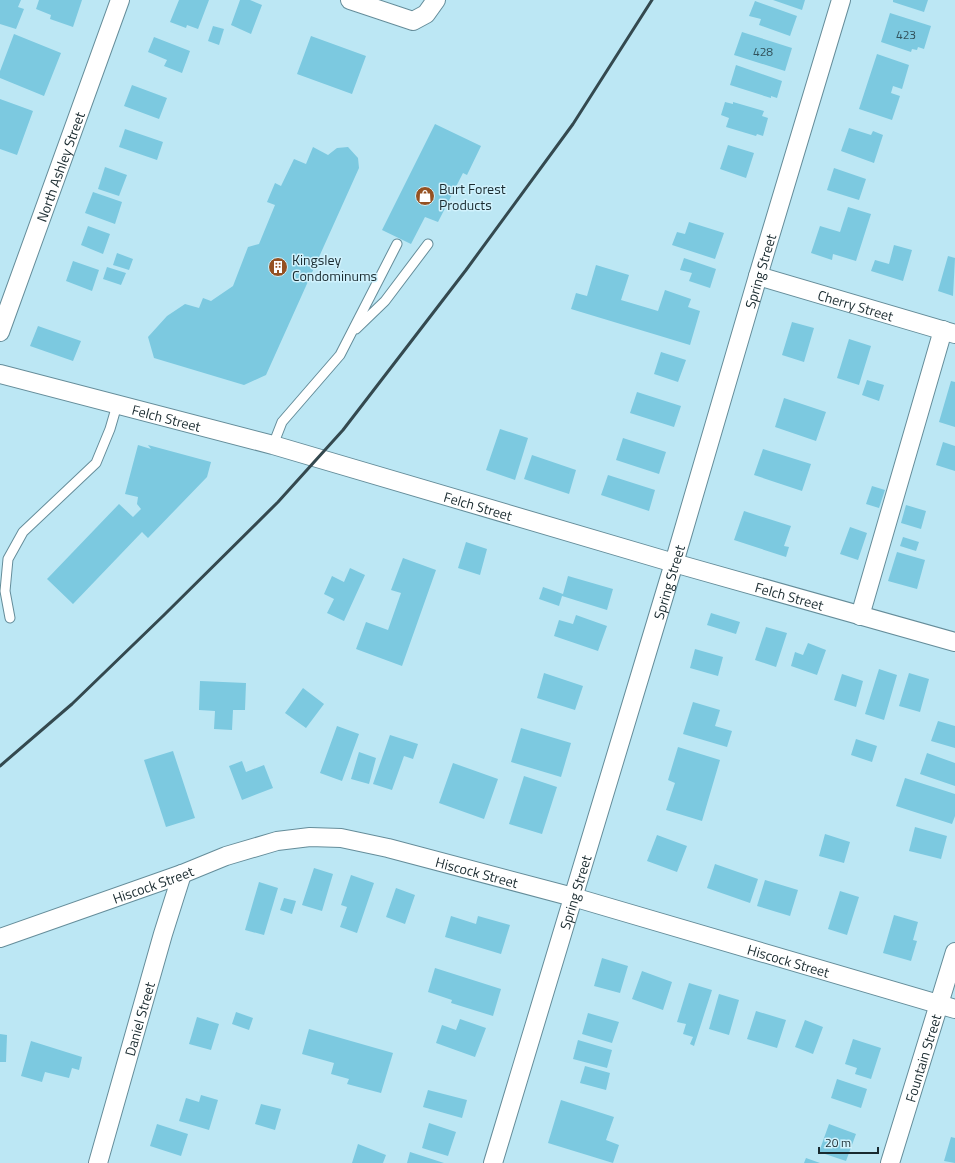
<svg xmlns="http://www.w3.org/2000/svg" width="955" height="1163" viewBox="0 0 955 1163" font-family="'Titillium Web',sans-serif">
<rect width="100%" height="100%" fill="#bce7f4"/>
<!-- building -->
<path fill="#7cc9e0" d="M0,0H21L18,7L24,9L16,29L0,24Z
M39,0H82L73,27L50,19L51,15L36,9Z
M179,0H209L198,29L187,25L186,28L170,22Z
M240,0H250L262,5L251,34L231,25Z
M773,0H805L802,10Z
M893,0H928L924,12L893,2Z
M755,1L797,16L790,36L759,25L761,19L749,16Z
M890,13L931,26L924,49L918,47L917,50L912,49L911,52L881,42Z
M213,26L224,29L219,45L208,41Z
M742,32L792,48L785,71L734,55Z
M14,34L61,53L44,96L0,78V71Z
M311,36L366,56L352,94L297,74Z
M154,37L190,51L182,73L164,66L167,60L148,52Z
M877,54L909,65L902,89L893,86L891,93L900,96L892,120L859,109Z
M736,65L782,81L777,98L771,96V98L730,85Z
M132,85L167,98L159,119L124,106Z
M0,99L33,111L17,155L0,149Z
M725,102L733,104V102L764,111L762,116L768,118L763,136L757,134L756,136L726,127L729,118L721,115Z
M435,124L481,146L467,175L463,173L438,222L425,217L411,244L382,230Z
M849,128L871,135L873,131L883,135L874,163L841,151Z
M125,129L163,142L157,160L119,147Z
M728,145L754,153L746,178L720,169Z
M313,147L328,155L337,148L348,147L358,158L359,168L266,375L244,385L154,358L148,337L167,316L185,304L199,308L203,298L211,301L233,286L248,247L259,244L275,205L267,202L275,183L281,186L294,159L306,164Z
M105,167L127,175L119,196L98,189Z
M834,168L866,179L859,200L827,190Z
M93,192L122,202L115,224L85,213Z
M848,207L871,214L856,261L833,254L832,260L811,253L820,226L840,232Z
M689,222L724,233L715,259L672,245L677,232L685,234Z
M88,226L110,234L103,254L81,245Z
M894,245L912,250L903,281L871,271L875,260L889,264Z
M117,253L133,259L129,270L113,265Z
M948,256L955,258L953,296L938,291Z
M684,258L716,269L710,288L689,281L692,273L680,270Z
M73,261L99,270L92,291L66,281Z
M596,265L629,275L621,300L658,311L665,290L691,299L688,307L700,311L690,345L571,309L576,293L587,296Z
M107,267L126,273L121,285L103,279Z
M792,322L814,328L804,362L782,355Z
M38,326L81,341L73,361L30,346Z
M849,339L871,346L859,385L837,378Z
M661,352L686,360L678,382L654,374Z
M867,380L884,385L879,401L862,395Z
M951,381L955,382V427L939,422Z
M637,392L681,406L674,427L630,413Z
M784,398L826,412L816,441L775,427Z
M500,429L528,438L515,480L486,470Z
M623,438L666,452L659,474L616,460Z
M943,442L955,446V471L936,465Z
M138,445L151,449L148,445L211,462L207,477L148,538L142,532L73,604L47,579L119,504L133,517L141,509L137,504L138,497L125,494Z
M763,449L811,464L802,491L754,475Z
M532,455L576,470L569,494L524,479Z
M608,475L655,490L649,511L601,495Z
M872,486L885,490L879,508L866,504Z
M906,505L926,511L921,529L901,523Z
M744,511L791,526L784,546L789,547L786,557L734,540Z
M850,527L867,533L858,560L840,554Z
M903,537L919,542L916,551L900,546Z
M466,542L487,549L480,575L458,568Z
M897,552L925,560L917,589L888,581Z
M403,558L436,570L402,666L356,649L366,622L388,630L401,593L391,590Z
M350,568L365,575L344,621L327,613L334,599L324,594L332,576L344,582Z
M568,576L613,589L607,610L562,596L559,606L539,599L543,587L563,594Z
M711,613L740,622L736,634L707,625Z
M576,615L607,626L598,651L554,636L559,620L573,624Z
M766,627L787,633L776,667L755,660Z
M808,643L826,650L817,675L791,666L795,652L803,655Z
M695,649L723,657L718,676L690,668Z
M879,669L897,675L884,720L865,714Z
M544,673L583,686L575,710L537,698Z
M909,673L929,679L920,712L899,706Z
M842,674L863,681L856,707L834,700Z
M200,681L246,683L245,710H233L232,730L214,729L215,711L199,710Z
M303,688L324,704L306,728L285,713Z
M693,702L720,710L715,726L732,731L727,747L683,734Z
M938,721L955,726V748L931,741Z
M337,726L359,734L342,781L320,773Z
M521,728L571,743L561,777L511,762Z
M390,735L418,744L413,759L404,756L392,790L373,784Z
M856,739L877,746L872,762L851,755Z
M678,747L720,760L702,821L666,810L675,783L668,780Z
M173,751L195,818L166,827L144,760Z
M359,752L376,758L369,784L351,779Z
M927,753L955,763V786L920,774Z
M242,761L246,772L264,765L273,788L242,800L229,766Z
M453,763L498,779L484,819L439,803Z
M524,776L557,787L542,834L509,824Z
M905,778L955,794V816L952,824L896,806Z
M915,827L947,836L941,859L909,851Z
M825,834L850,842L844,863L819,856Z
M657,835L687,846L677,872L647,861Z
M715,864L758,879L750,903L707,888Z
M314,868L333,874L322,911L302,905Z
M351,875L374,883L357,933L340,927L347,907L341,905Z
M765,880L798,890L790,916L757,906Z
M259,882L278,888L264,935L245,930Z
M396,888L415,895L405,924L386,917Z
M840,891L859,897L847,935L828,929Z
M284,898L296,901L292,914L280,910Z
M894,915L918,922L913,940L917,941L911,961L883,953Z
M451,916L476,924L478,916L510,925L501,954L445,937Z
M602,958L628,966L620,993L594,986Z
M435,968L501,989L493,1016L451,1003L452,1000L428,992Z
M642,971L672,982L663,1010L632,999Z
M689,983L712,990L694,1046L690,1044L693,1037L683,1034L686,1024L677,1022Z
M719,994L739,1000L729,1035L709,1029Z
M756,1011L786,1020L777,1048L747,1039Z
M236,1012L253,1018L249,1030L232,1024Z
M588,1013L619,1022L612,1043L582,1034Z
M197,1017L219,1024L211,1050L189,1044Z
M460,1019L486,1028L475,1057L436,1043L442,1025L456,1030Z
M805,1020L823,1027L813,1054L795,1047Z
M309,1029L393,1053L381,1093L347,1084L349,1079L331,1074L334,1063L302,1054Z
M0,1034L7,1035L6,1062H0Z
M853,1039L881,1048L871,1079L855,1074L857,1068L845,1064Z
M578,1040L612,1050L607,1068L573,1059Z
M31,1041L82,1057L79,1070L72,1068L69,1078L45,1072L42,1082L21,1076Z
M585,1066L610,1073L606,1090L580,1083Z
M837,1079L867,1089L861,1108L831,1098Z
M428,1090L467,1100L462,1118L423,1107Z
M201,1095L218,1100L209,1130L179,1121L186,1098L199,1102Z
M561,1100L614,1117L606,1140L619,1145L613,1163L548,1143Z
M261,1104L281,1109L275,1130L255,1124Z
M429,1123L456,1132L448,1156L422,1148Z
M157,1124L188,1134L181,1156L150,1146Z
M829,1124L856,1134L846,1161L819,1152Z
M951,1137L955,1138V1163L944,1161Z
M358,1144L386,1155L383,1163H352Z
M410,1152L444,1163H407Z
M806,1158L820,1163H804Z"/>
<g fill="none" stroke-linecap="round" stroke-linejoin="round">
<!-- service casing -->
<g stroke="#658d9a" stroke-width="11">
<path id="service" d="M356,329L385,301L428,244
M273,445L282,422L340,355L397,244
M10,618L5,591L8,559L23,532L96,463L110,429L117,405"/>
</g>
<!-- minor casing -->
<g stroke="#658d9a" stroke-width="20">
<g id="minor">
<path d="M350,0L413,21L426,14L436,0"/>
<path id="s1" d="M758,276L955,334"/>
<path id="s2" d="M0,332L120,0"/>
<path id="s3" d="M0,374L273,445L674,563L955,642"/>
<path d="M860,616L943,330"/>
<path id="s4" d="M0,938L182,874L226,856L277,841L310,837L341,838L388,848L573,897L955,1009"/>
<path id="s5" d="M98,1163L163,934L182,874"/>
<path id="s6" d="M493,1163L674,563L758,276L841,0"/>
<path id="s7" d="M890,1163L955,952"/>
</g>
</g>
<!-- service -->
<use href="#service" stroke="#fff" stroke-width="9"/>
<!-- minor -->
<use href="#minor" stroke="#fff" stroke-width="18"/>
<!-- rail -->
<path stroke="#34494f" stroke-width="3" d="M0,766L72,704L164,615L278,502L343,430L466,270L573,124L652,0"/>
</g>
<!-- icons -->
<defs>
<g id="shop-disc" transform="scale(1)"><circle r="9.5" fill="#955122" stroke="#d0f2fd"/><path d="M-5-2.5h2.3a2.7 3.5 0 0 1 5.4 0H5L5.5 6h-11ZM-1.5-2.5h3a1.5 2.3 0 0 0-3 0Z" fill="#fff"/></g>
<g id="building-disc" transform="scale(1)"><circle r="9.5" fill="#955122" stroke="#d0f2fd"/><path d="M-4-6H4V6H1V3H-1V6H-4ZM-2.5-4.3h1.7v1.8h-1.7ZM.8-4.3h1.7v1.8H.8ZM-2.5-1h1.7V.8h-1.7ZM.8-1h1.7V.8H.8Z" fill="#fff"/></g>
</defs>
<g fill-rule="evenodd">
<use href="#shop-disc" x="425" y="196"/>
<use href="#building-disc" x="278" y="267"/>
</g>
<g text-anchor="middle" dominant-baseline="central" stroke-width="3" stroke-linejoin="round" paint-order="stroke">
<!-- number labels -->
<g font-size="12" fill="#32525b">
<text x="906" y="34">423</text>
<text x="763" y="51">428</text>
</g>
<!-- street labels -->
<g font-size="14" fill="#192a2f" stroke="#d0f2fd">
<text stroke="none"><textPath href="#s2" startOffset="176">North Ashley Street</textPath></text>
<text stroke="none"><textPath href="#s6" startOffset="931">Spring Street</textPath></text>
<text stroke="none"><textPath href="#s1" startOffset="102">Cherry Street</textPath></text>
<text stroke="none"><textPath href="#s3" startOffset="172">Felch Street</textPath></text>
<text stroke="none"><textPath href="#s3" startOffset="496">Felch Street</textPath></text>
<text stroke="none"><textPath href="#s6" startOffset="607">Spring Street</textPath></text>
<text stroke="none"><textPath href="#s3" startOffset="820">Felch Street</textPath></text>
<text stroke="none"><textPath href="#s4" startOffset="498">Hiscock Street</textPath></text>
<text stroke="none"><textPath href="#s4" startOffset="162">Hiscock Street</textPath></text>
<text stroke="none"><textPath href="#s6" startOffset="283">Spring Street</textPath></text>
<text stroke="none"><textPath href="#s4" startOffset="822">Hiscock Street</textPath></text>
<text stroke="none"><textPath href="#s5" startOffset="150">Daniel Street</textPath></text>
<text stroke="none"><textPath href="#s7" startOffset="110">Fountain Street</textPath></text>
</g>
<!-- poi labels -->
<g font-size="14" fill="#192a2f" stroke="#d0f2fd" text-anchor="start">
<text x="439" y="188">Burt Forest<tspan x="439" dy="16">Products</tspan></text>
<text x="292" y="259">Kingsley<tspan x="292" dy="16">Condominums</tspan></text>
</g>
</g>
<!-- scale -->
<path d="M819 1147v6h59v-6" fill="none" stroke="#192a2f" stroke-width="2"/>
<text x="825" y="1147" font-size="12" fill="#192a2f" stroke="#d0f2fd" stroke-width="3" paint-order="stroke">20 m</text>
</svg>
